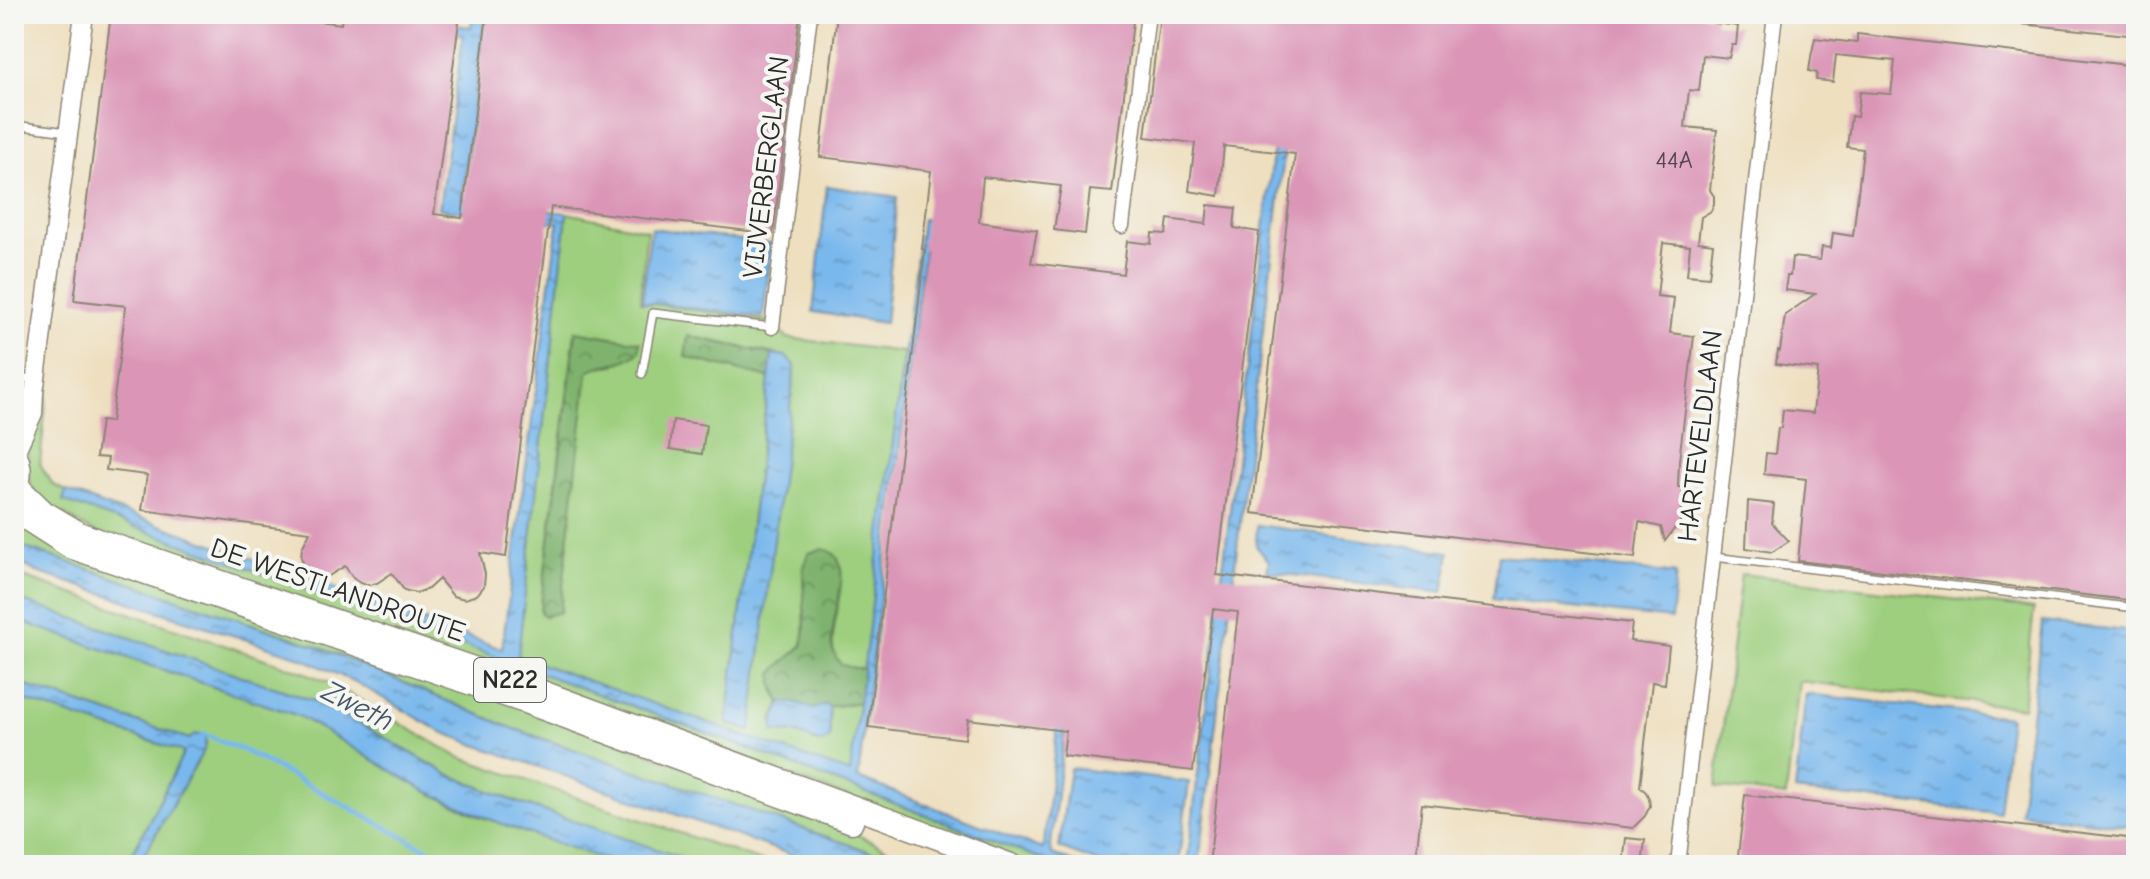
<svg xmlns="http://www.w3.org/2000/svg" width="2150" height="879" viewBox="0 0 2150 879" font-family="'Comic Neue',sans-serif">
<defs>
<pattern id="forest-crowns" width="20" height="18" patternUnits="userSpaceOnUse" patternTransform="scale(2)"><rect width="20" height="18" fill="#7eb26d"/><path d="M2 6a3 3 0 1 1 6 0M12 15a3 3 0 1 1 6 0" fill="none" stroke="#67915a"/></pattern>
<pattern id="water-ripples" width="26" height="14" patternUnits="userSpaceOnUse" patternTransform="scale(2)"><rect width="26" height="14" fill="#79b8ed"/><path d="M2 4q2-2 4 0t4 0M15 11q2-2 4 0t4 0" fill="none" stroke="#6396c0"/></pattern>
</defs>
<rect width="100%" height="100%" fill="#f6f6f2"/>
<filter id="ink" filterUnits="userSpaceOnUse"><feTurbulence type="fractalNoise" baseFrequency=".0125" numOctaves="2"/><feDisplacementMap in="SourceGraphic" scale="16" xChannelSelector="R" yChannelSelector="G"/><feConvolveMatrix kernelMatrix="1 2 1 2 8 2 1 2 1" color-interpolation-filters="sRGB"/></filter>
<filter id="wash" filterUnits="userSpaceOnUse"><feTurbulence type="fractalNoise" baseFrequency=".006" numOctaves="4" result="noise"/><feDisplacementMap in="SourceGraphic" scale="32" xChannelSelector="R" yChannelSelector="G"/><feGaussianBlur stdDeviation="1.8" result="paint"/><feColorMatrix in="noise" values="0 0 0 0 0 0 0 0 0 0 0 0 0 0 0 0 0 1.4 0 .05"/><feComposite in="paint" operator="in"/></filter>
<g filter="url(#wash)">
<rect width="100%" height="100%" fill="#eedfbf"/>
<!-- grass -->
<path fill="#9ecf7e" stroke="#647d54" stroke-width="2" fill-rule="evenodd" d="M567,213L647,230L640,302L768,321L787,338L904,352L865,669C859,668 851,668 845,666C823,657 837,621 838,604L803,570C803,585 808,636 801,646C792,661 779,657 774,680C770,699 789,693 772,721L778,731L795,733L821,743L830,738L829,707L861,702L850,774L616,695L518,656ZM575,331L640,342L615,365L596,367L588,370L545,616L540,612ZM688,336L785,356L795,366L750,731L727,723L769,378L686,357Z
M45,373L49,374L40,464L53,485L66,491L63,500L742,746L1058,865H1029L908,818L91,531C78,522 46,506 37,496C15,472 38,402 45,373Z
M14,521L814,814L887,849L932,865H908L509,727L314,645L14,544Z
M14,574L301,671L330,683L459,757L773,865H703L514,801L448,774L329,706L14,598Z
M1741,574L2034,609L2023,708L1799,681L1786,796L1716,787Z
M14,619L299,716L426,791L479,816L621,865H138L205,748L206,738L200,735L189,739L14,682Z
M14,697L184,752L127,865H14Z"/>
<!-- forest -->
<path fill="url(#forest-crowns)" stroke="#546e4c" stroke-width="2" d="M576,331L640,342L639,352C619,368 606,361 588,371L560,612L545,616L540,612Z
M688,336L772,354L769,378L685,357Z
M821,549C862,552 828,622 832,646C832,650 837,660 840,663C846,668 858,668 865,669L861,702L829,707L826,704L813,709L798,703L781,702L773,684V674L779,666L802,646L805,629L803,570L809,553Z"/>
<!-- water -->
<path fill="url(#water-ripples)" stroke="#52728c" stroke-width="2" d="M303,14H357L471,27L473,14H485L462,199L567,213L518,656L850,773L922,219L928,220L858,778L1042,849L1044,843L1104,311H1113L1051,845L1052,854L1081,865H1058L742,746L63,501L66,491L502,649L558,223L439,209L463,35Z
M1290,14H1301L1199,865H1187Z
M827,186L897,197L885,323L813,312Z
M651,228L772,244L763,317L642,302Z
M772,354L785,356L795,365L751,731L727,723Z
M1257,525L1450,552L1443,593L1267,572L1269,561L1256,546Z
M14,544L314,645L509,727L908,865H821L476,745L442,732L355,682L294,655L37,572L14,560Z
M1499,555L1676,574L1671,619L1494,599Z
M14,598L329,706L448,774L514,801L703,865H621L521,831L479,815L426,791L299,716L14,619Z
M2042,622L2136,632V827L2020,813Z
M14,682L189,739L195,735L203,734L206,738L205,748L138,865H127L184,752L14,697Z
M1806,694L2010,717L1999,813L1795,791Z
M781,702L798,703L813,709L826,704L829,707L830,738L821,743L795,733L773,732C772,718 779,714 781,702Z
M1070,768L1189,782L1178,865H1106L1059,848Z"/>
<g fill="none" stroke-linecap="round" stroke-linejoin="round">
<!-- stream -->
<path stroke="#79b8ed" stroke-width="5" d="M203,734L245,751L443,858L464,865"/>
</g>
<g id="blocks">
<!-- building -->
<path fill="#db96b7" d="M111,14H262L341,24L342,14H460L434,214L462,218L487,14H800L773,234L551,207L506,557L480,553L485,574L484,586L477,595L465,599L453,596L439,579L428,589L416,593L404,590L392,573L377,583L369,585L360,583L353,578L345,566L327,577L314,576L305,568L301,557L302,548L310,532L142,510L147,475L106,470L108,458L96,457L101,421L111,422L126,306L74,300Z
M837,14H1134L1112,192L1090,190L1085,234L1054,230L1061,186L983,177L979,222L1037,230L1031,263L1123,274L1127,241L1151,244L1152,233L1166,234L1168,219L1206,224L1208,205L1236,208L1234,228L1259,232L1217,575L1632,623L1630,641L1669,646L1665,684L1652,682L1640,787L1646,792L1649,799L1650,806L1645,816L1633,828L1422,804L1415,865H1209L1238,612L1213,609L1193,771L1063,756L1066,731L968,719L965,739L868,727L925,250L922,249L931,171L820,157Z
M1160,14H1700L1716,16L1715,23L1738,26L1736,45H1732L1729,58L1703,55L1699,91L1689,90L1685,127L1717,130L1710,190L1714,196V204L1711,211L1701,217L1698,242L1713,244L1709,277L1687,275L1690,246L1663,243L1657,296L1674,298L1670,333L1694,336L1679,461L1678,487L1684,488L1679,529L1675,528L1665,541L1661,527L1639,522L1635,558L1252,513L1295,154L1224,146L1219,196L1189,191L1195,143L1145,137Z
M2024,14H2136V36L2023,24Z
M1857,34L2136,66V601L1798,561L1806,479L1764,474L1766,453L1775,454L1778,428H1781L1783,410L1813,413L1818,369L1776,364L1778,350L1780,351L1785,315L1815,294L1785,290L1787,276H1790L1792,257L1820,260L1822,247L1831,248L1833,233L1853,236L1863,149L1847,147L1851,116L1857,117L1860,92L1891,94L1895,61L1836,55L1833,82L1816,80L1817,73L1809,71L1811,57L1815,38L1857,43Z
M673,420L706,425L702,454L670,449Z
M1748,501L1774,504L1772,523L1789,541L1772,552L1746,548Z
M1745,795L2136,839V865H1737Z
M1626,838L1645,840L1642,865H1623Z"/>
</g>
</g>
<g filter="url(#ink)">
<use href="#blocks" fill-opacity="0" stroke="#8c8575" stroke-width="2"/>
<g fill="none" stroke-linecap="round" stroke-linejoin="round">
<!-- service casing -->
<g stroke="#8c8575" stroke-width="10">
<path id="service" d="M14,125L67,132
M642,374L653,313L772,327
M14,377L34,379
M1714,557L2136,608"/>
</g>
<!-- minor casing -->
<g stroke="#8c8575" stroke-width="17">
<path id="minor" d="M1122,226L1148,14
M772,327L810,14
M1678,865L1775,14"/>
</g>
<!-- tertiary casing -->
<g stroke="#8c8575" stroke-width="21">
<path id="tertiary" d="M14,416L34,393
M15,453L33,413L34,393L84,14"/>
</g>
<!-- primary casing -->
<g stroke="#8c8575" stroke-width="25">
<path id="primary" d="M14,452C22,466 21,480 14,494
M18,487L44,512L81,534L529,687L1011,865
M14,511L70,547L522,701L852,822"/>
</g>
<!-- service -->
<use href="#service" stroke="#fff" stroke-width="7"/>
<!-- minor -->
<use href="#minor" stroke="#fff" stroke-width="14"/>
<!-- tertiary -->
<use href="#tertiary" stroke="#fff" stroke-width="18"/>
<!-- primary -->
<use href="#primary" stroke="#fff" stroke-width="22"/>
</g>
</g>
<g text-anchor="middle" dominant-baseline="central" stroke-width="8" stroke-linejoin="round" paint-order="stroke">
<!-- number labels -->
<g font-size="24" fill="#57464e">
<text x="1674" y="160">44A</text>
</g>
<!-- shield labels -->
<rect fill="#f6f6f2" stroke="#686867" stroke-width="2" x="474" y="658" width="72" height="44" rx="6"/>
<g font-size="26" font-weight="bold" fill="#2b2b2b">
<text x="510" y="680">N222</text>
</g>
<!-- street labels -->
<g font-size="28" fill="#2b2b2b" stroke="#f6f6f2">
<text transform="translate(766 167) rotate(-83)">VIJVERBERGLAAN</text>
<text transform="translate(1700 436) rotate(-83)">HARTEVELDLAAN</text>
<text transform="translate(338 590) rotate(19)">DE WESTLANDROUTE</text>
</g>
<!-- water labels -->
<g font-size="30" font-style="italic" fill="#425565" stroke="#f6f6f2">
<text transform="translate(358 706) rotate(27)">Zweth</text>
</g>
</g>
<!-- margin -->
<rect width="2150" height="879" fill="none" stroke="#f6f6f2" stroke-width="48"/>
</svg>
